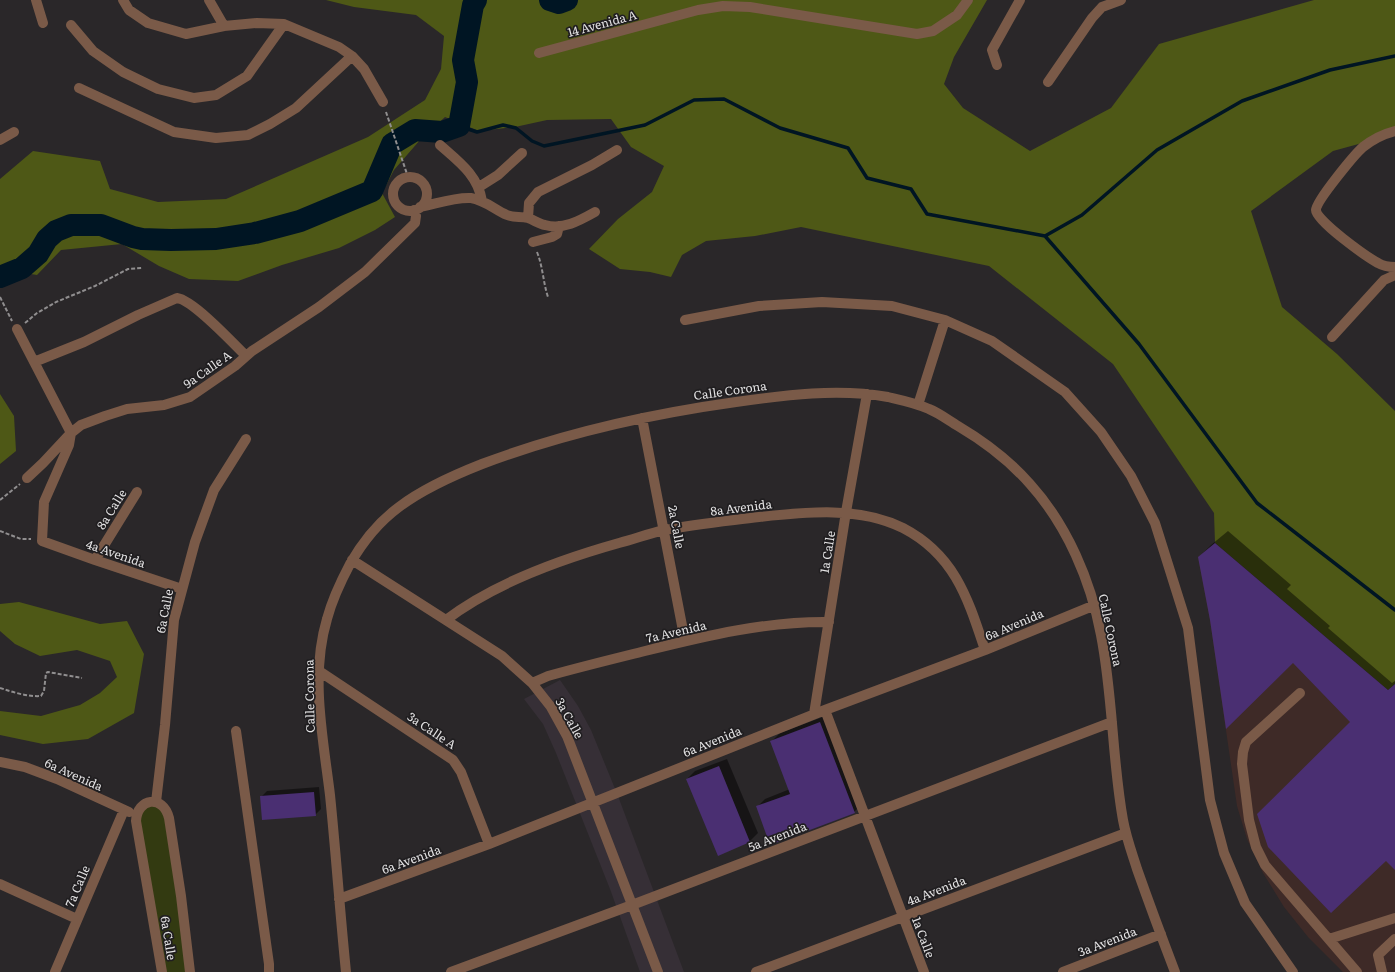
<svg xmlns="http://www.w3.org/2000/svg" width="1395" height="972" viewBox="0 0 1395 972" font-family="Literata,serif">
<rect width="100%" height="100%" fill="#2a2729"/>
<!-- built -->
<path fill="#362f36" d="M560,680L578,706L591,730L618,796L684,972H640L610,889L556,753L543,724L524,699Z"/>
<!-- industrial -->
<path fill="#3e2a27" d="M1215,543L1388,690L1395,684V972H1343L1308,937L1284,907L1263,873L1247,839L1237,806L1210,620L1198,557Z"/>
<!-- green -->
<path fill="#333a11" d="M156,802L165,807L190,972H162L137,814Z"/>
<!-- forest -->
<path fill="#4e5816" d="M326,0H987L954,57L944,84L963,108L1030,151L1111,108L1159,44L1314,0H1395V134L1333,151L1251,211L1282,307L1337,354L1395,411V684L1388,690L1215,543L1214,513L1113,364L989,266L801,227L755,236L706,241L682,255L671,277L650,272L620,269L589,249L618,219L652,192L664,166L631,147L611,119L547,120L515,127L479,131L445,117L420,140L394,170L382,193L395,217L375,230L339,248L282,265L238,281L189,279L159,266L122,244L61,250L37,275L0,269V179L33,151L100,161L110,189L158,202L226,199L368,137L425,100L441,69L444,36L416,15L354,7Z
M0,394L14,416L16,451L0,464Z
M19,602L100,624L127,621L144,654L134,713L88,739L43,744L0,735V711L41,716L80,705L100,693L117,677L110,661L77,650L40,656L15,644L0,631V604Z"/>
<!-- shadow -->
<path fill="#0007" d="M1228,531L1291,585L1287,589L1330,626L1328,628L1392,683L1395,681V869L1376,696L1293,662L1211,620L1199,557L1211,545Z
M828,715L862,804L854,812L757,807L765,799L790,789L772,741L780,733Z
M727,759L758,833L750,841L718,854L687,779L695,771Z
M319,787L321,809L315,815L261,797L267,791Z"/>
<g fill="none" stroke-linecap="round" stroke-linejoin="round">
<!-- stream -->
<path stroke="#001523" stroke-width="3.5" d="M459,126L477,132L503,125L516,128L532,141L544,146L645,125L694,100L724,99L780,128L848,148L867,178L911,189L927,214L1045,236L1139,344L1257,503L1395,610
M1045,236L1082,215L1157,150L1242,101L1330,70L1395,56"/>
<!-- river -->
<path stroke="#001523" stroke-width="22" d="M550,0L559,3L567,0
M0,277L22,268L38,254L47,239L56,231L71,225H101L133,237L142,239L171,240L216,239L255,233L300,221L372,191L392,144L415,130L442,132L459,126L467,82L463,60L473,5L476,0"/>
</g>
<!-- building -->
<path fill="#4a2f72" d="M1215,543L1388,690L1395,684V870L1386,861L1331,913L1268,847L1257,814L1350,722L1293,663L1226,729L1210,620L1198,557Z
M820,722L855,813L770,845L756,806L790,794L770,741Z
M719,766L750,842L718,856L686,779Z
M314,792L316,816L262,820L260,796Z"/>
<g fill="none" stroke-linecap="round" stroke-linejoin="round">
<!-- path -->
<path stroke="#908e8f" stroke-width="2" stroke-dasharray="4 2" stroke-linecap="butt" d="M386,112L408,177
M537,252C543,267 543,282 548,297
M0,297L12,321
M25,323L37,313L56,302L95,286L128,269L142,268
M0,500L20,484
M0,531L21,539H31
M0,688C13,692 27,697 41,696L44,691L46,673L48,672L82,678"/>
<!-- minor -->
<path stroke="#7a5a48" stroke-width="10" d="M36,0L43,23
M123,0L129,10L148,23L186,34L224,26L257,23L284,24L339,47L352,56L364,69L383,102
M209,0L224,26
M71,25L93,51L123,72L158,89L194,98L216,95L247,76L284,24
M539,53L698,10L723,6L750,7L917,34L933,31L957,15L968,0
M997,65L992,50L1020,0
M1048,82L1092,18L1102,7L1121,0
M79,88L174,132L216,138L248,135L270,124L296,108L352,56
M1395,131C1383,134 1373,139 1363,147C1355,154 1316,201 1316,210C1316,221 1367,257 1378,263C1383,266 1389,267 1395,267
M0,140L14,132
M440,145C458,161 478,175 482,201
M393 194a17 17 0 1 1 34 0a17 17 0 1 1-34 0Z
M479,187L498,175L522,153
M420,207C436,204 454,197 471,198C485,200 495,210 507,215C514,218 521,216 528,218C534,220 539,224 545,225C563,230 579,221 595,212
M528,218L529,203L538,192L592,165L617,150
M533,242L552,237L557,234L559,226
M685,320L759,306L822,302L892,306L945,320L992,341L1065,392L1101,432L1131,476L1155,523L1188,628L1210,800L1224,853L1245,903L1293,972
M17,329L71,433L43,463L27,478
M1332,337L1384,280L1395,275
M34,362L84,342L138,315L177,298C193,300 233,343 246,356
M918,405L945,320
M642,418L685,641
M95,560L137,492
M352,560L502,656L532,683L551,707L567,736L658,972
M182,589L95,560L42,541L44,502L69,445L71,433L81,425L105,416L127,409L164,405L190,397L235,366L252,351L319,307L365,272L415,223L416,216L414,210
M446,620C494,583 562,559 619,543C635,539 650,533 665,530C696,524 728,521 759,517C806,512 859,506 903,528C955,555 968,599 985,650
M319,671L453,760L461,772L489,844
M532,683L548,676C580,667 613,659 645,651C705,636 767,621 829,622
M1300,693L1246,742L1243,752L1242,764L1249,820L1256,847L1265,865L1357,972
M825,710L924,972
M814,714L846,512L867,394
M236,731L269,964V972
M0,762L25,767L57,779L129,812
M156,802L165,725L174,620L195,542L214,490L246,439
M0,884L77,919
M339,899L489,844L825,710L985,650L1095,605
M1329,939L1395,918
M55,972L124,810
M162,972L136,821C137,798 163,794 169,818L181,896L190,972
M346,972C340,913 336,854 330,795C323,737 310,676 327,619C332,600 341,581 350,564C362,543 380,521 399,507C424,488 454,475 482,464C564,433 650,414 736,402C786,395 838,388 888,397C901,400 916,403 929,409C939,413 948,420 958,426C985,442 1009,460 1030,484C1067,525 1091,581 1101,635C1113,696 1112,759 1123,820C1126,837 1132,853 1137,869C1149,903 1162,938 1175,972
M451,972L632,905L1112,722
M756,972L1126,833
M1063,972L1161,934
M1382,972L1378,955L1395,939"/>
</g>
<g text-anchor="middle" dominant-baseline="central" stroke-width="3.5" stroke-linejoin="round" paint-order="stroke">
<!-- street labels -->
<g font-size="12" fill="#e3e2e3" stroke="#201e20">
<text transform="translate(602 23) rotate(-15)">14 Avenida A</text>
<text transform="translate(207 369) rotate(-35)">9a Calle A</text>
<text transform="translate(730 390) rotate(-8)">Calle Corona</text>
<text transform="translate(741 507) rotate(-7)">8a Avenida</text>
<text transform="translate(111 509) rotate(-58)">8a Calle</text>
<text transform="translate(677 527) rotate(79)">2a Calle</text>
<text transform="translate(827 552) rotate(-81)">1a Calle</text>
<text transform="translate(116 553) rotate(19)">4a Avenida</text>
<text transform="translate(164 611) rotate(-79)">6a Calle</text>
<text transform="translate(1014 624) rotate(-23)">6a Avenida</text>
<text transform="translate(1111 630) rotate(78)">Calle Corona</text>
<text transform="translate(676 631) rotate(-13)">7a Avenida</text>
<text transform="translate(309 696) rotate(-91)">Calle Corona</text>
<text transform="translate(570 718) rotate(61)">3a Calle</text>
<text transform="translate(432 730) rotate(34)">3a Calle A</text>
<text transform="translate(712 741) rotate(-22)">6a Avenida</text>
<text transform="translate(74 774) rotate(24)">6a Avenida</text>
<text transform="translate(777 836) rotate(-21)">5a Avenida</text>
<text transform="translate(411 859) rotate(-20)">6a Avenida</text>
<text transform="translate(77 886) rotate(-67)">7a Calle</text>
<text transform="translate(936 890) rotate(-21)">4a Avenida</text>
<text transform="translate(924 937) rotate(69)">1a Calle</text>
<text transform="translate(169 938) rotate(81)">6a Calle</text>
<text transform="translate(1107 941) rotate(-21)">3a Avenida</text>
</g>
</g>
</svg>
